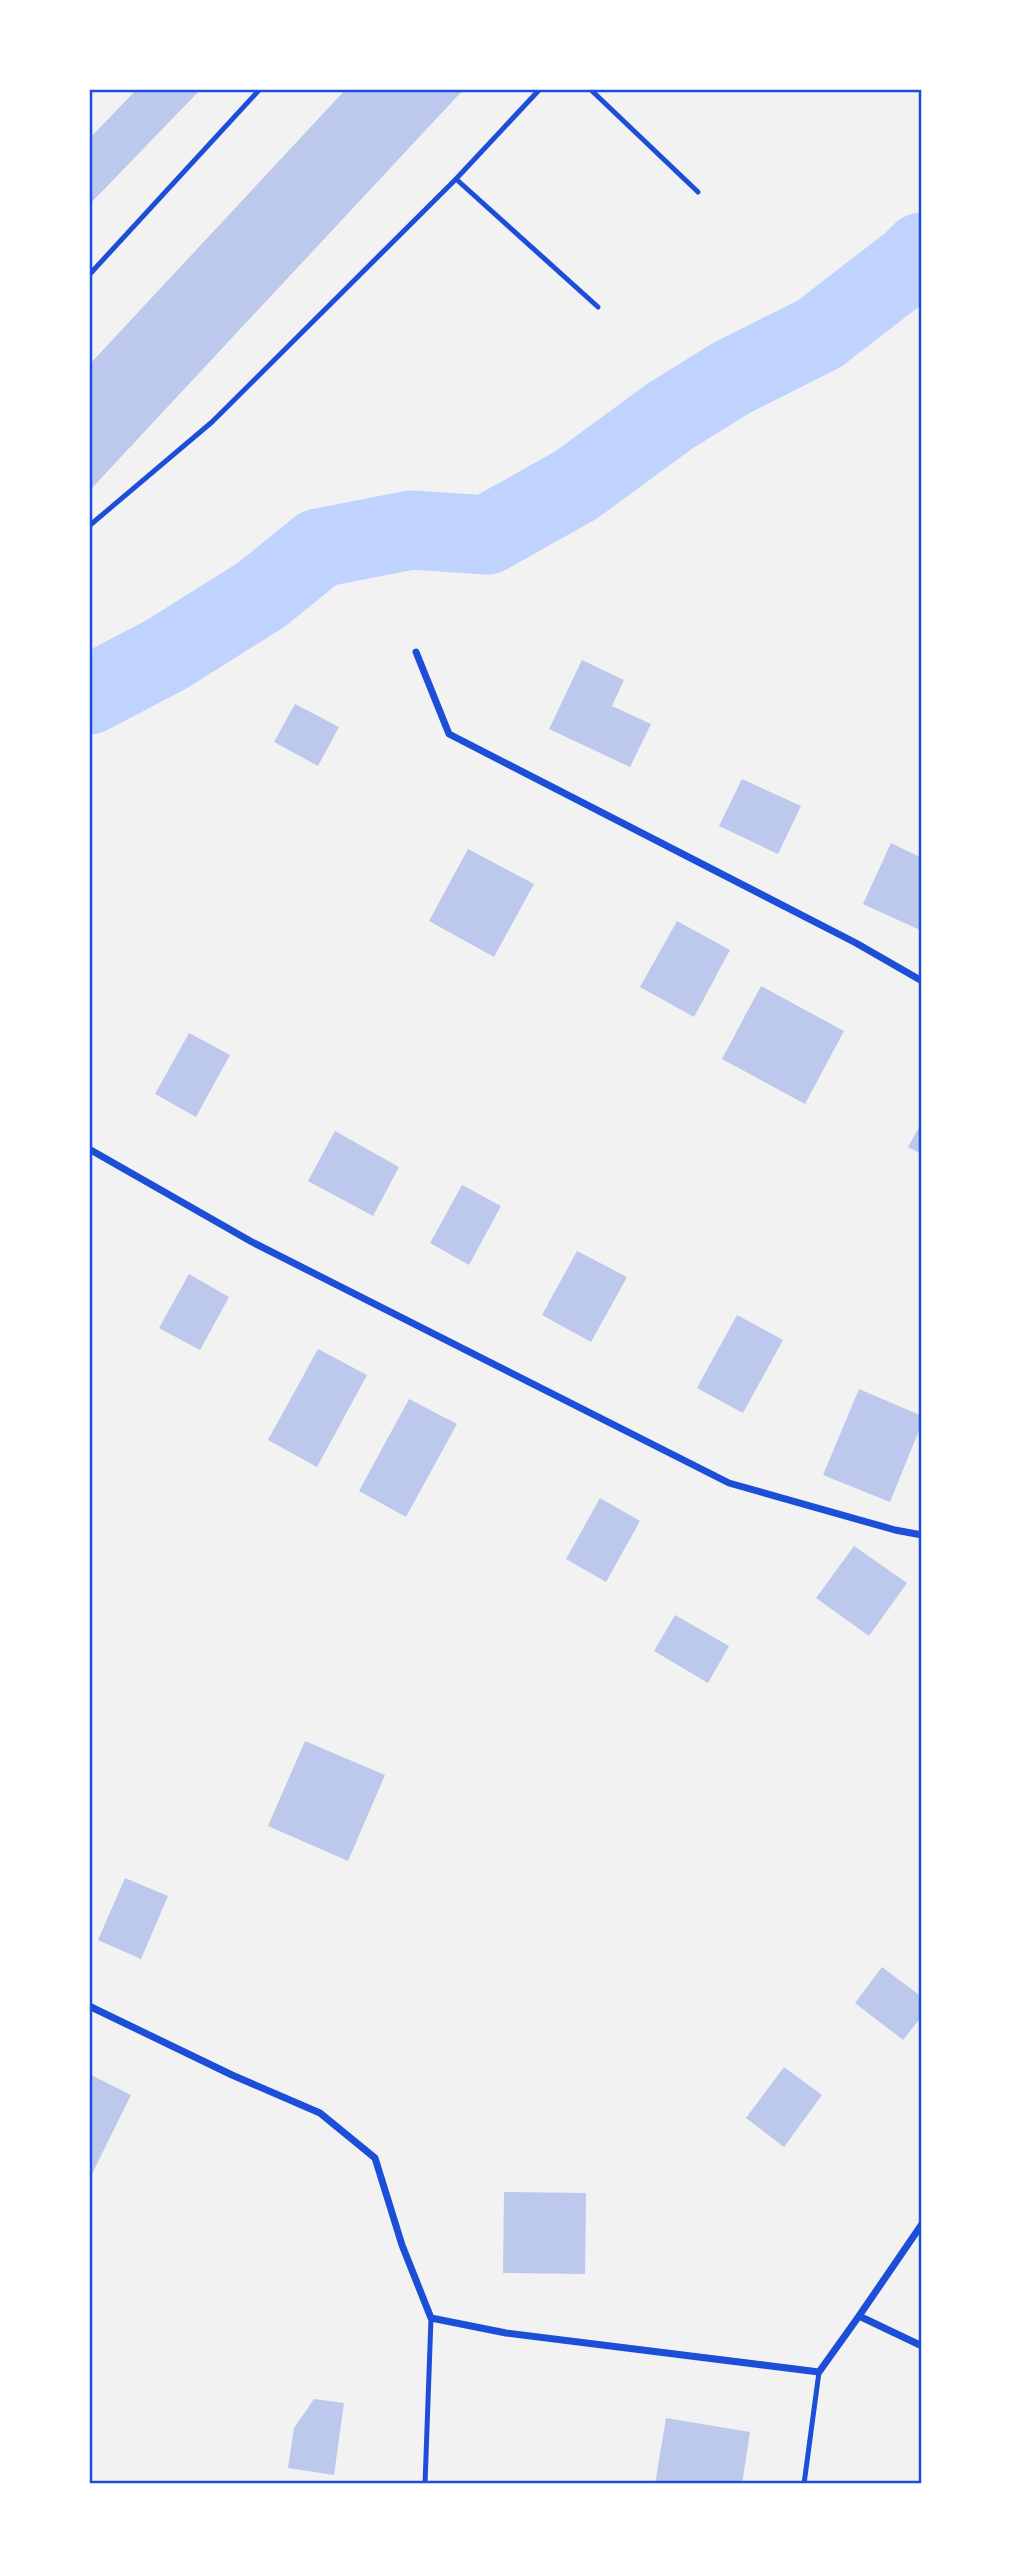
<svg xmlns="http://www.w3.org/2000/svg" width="1011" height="2573" viewBox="0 0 1011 2573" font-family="'Libre Baskerville',serif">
<rect width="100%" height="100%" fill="#f2f2f2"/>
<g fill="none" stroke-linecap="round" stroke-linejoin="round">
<!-- river -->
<path stroke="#bfd3fe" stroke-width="79" d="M89,695L167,654L261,595L319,548L411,530L487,535L576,485L670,416L733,377L819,334L911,263L922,252"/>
</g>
<!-- building -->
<path fill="#bdc9ec" d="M137,89H201L89,205V139Z
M346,89H464L92,488L89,485V365Z
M582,660L624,680L612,706L651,724L630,767L549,729Z
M295,704L339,727L318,766L274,742Z
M742,779L801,806L778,854L719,826Z
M891,843L922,858V931L863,904Z
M468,849L534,884L494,957L429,921Z
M677,921L730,950L694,1017L640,987Z
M761,986L844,1031L805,1104L722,1059Z
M189,1033L230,1055L196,1117L155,1094Z
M922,1122V1154L908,1147Z
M335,1131L399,1167L373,1216L308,1181Z
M462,1185L501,1206L469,1265L430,1243Z
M577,1251L627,1277L591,1342L542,1315Z
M189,1274L229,1297L200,1350L159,1328Z
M737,1315L783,1340L743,1413L697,1388Z
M318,1349L367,1375L317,1467L268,1440Z
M859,1389L922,1416V1423L890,1502L823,1475Z
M409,1399L457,1424L406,1517L359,1491Z
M600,1498L640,1521L606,1582L566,1559Z
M854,1546L907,1583L869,1636L816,1598Z
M675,1615L729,1646L708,1683L654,1651Z
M305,1741L385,1775L348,1861L268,1826Z
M125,1878L168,1896L141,1959L98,1940Z
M882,1967L922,1997V2016L903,2040L855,2003Z
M784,2067L822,2095L784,2147L746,2118Z
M89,2074L131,2095L89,2180Z
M504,2192L586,2193L585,2274L503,2273Z
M314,2399L344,2403L334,2475L288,2468L294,2428Z
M666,2418L750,2432L742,2484H655Z"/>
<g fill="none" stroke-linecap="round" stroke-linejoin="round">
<!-- service -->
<path stroke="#1d4ed8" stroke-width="5" d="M590,89L698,192
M456,179L598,307
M89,275L260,89
M89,526L212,422L456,179L540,89
M425,2484L431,2318
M804,2484L819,2372"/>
<!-- minor -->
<path stroke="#1d4ed8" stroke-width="7" d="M416,652L449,734L856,943L922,981
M89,1149L252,1242L729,1483L895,1530L922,1535
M89,2006L232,2075L320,2113L375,2158L402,2245L431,2318L506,2333L819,2372L859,2316L922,2346
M859,2316L922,2224"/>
</g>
<!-- border -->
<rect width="1011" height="2573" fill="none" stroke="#ffffff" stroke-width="182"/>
<rect x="91" y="91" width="829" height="2391" fill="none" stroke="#1d4ed8" stroke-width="2.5"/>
</svg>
